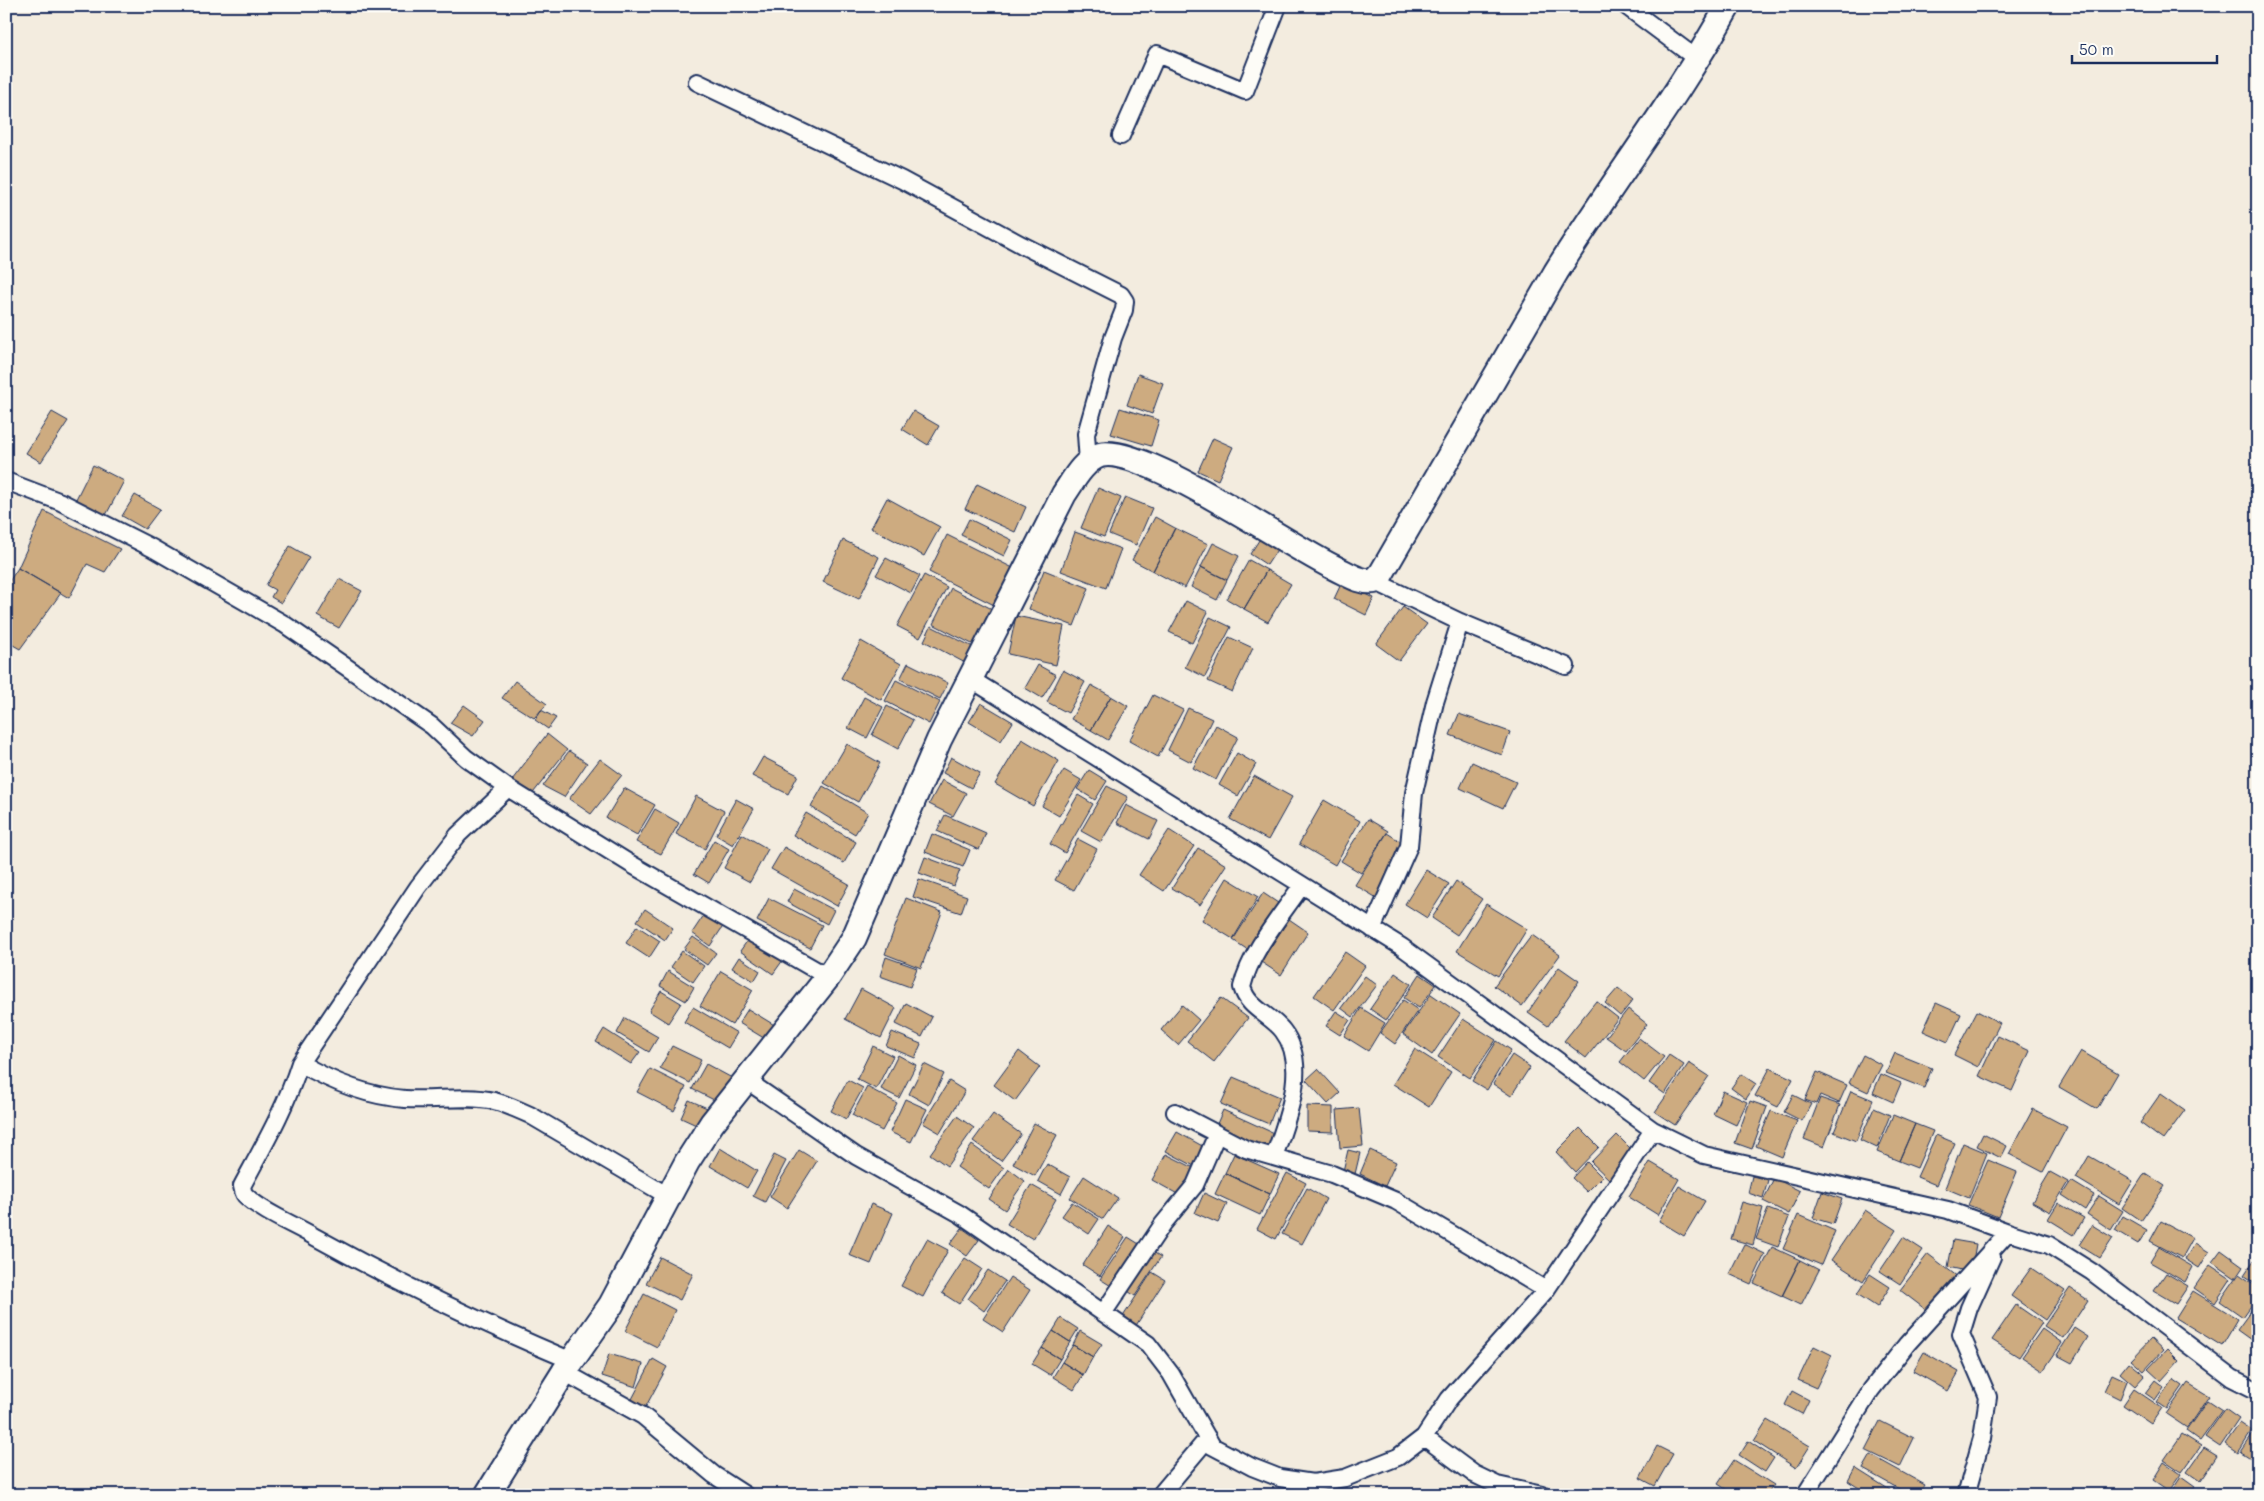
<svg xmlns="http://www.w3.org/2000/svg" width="2264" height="1501" viewBox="0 0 2264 1501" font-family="Mali,sans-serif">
<rect width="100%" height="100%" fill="#f3ecdf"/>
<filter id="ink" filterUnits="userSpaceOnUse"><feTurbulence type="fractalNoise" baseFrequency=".02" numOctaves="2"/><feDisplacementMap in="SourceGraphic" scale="10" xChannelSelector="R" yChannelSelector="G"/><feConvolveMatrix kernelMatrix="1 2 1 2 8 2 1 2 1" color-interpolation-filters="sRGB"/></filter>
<g filter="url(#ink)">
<!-- building -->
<path fill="#cdab80" stroke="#1b2f5e" d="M1138,374L1163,383L1152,414L1127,405Z
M1120,408L1159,420L1151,446L1111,434Z
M913,411L939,426L928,445L902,429Z
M52,412L68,421L41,462L26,453Z
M1213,438L1233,447L1218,480L1198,471Z
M93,465L124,481L106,515L75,501Z
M977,484L1026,507L1015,532L965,509Z
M1098,488L1121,498L1104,537L1081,528Z
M135,495L160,509L145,529L122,516Z
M1125,497L1152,508L1136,545L1109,534Z
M887,498L940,527L924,556L871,528Z
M44,511L120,549L105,572L87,564L69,598L18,568Z
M1155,517L1175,528L1153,571L1132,560Z
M969,519L1012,540L1004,556L961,535Z
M1175,528L1208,544L1185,588L1153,571Z
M1075,532L1121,549L1106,588L1061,571Z
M1263,534L1280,545L1267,565L1250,554Z
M947,535L1019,571L1000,608L929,572Z
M843,540L879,557L859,599L823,582Z
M1213,543L1239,556L1227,580L1201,567Z
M290,546L309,557L281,603L271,597L275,590L266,585Z
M886,558L920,576L911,593L876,575Z
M1249,560L1267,570L1244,609L1227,599Z
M1201,567L1227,580L1217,600L1191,587Z
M18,568L61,593L20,649L6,641V586Z
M1044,570L1089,588L1074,626L1029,609Z
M1267,570L1291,584L1268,622L1244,609Z
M924,575L947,587L920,638L897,626Z
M339,579L362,591L339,628L317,616Z
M1342,582L1374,598L1366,615L1334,599Z
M951,588L992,609L974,645L933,624Z
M1186,601L1208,612L1192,643L1169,632Z
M1403,607L1427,624L1399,661L1376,644Z
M1016,616L1064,626L1056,665L1008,654Z
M1210,617L1231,627L1205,677L1185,667Z
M931,626L977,649L969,665L924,641Z
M1229,637L1253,648L1232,692L1208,681Z
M861,641L901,664L881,700L841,678Z
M908,663L948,683L940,699L900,679Z
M1038,665L1056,675L1042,698L1025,688Z
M1063,670L1085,682L1068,713L1047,702Z
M896,680L940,702L929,724L885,701Z
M515,681L547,704L534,718L502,698Z
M1091,685L1111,696L1091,730L1071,719Z
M1153,695L1183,710L1158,757L1129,741Z
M1111,696L1128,706L1108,740L1091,730Z
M864,697L883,707L867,738L848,728Z
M981,703L1013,722L1001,741L969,722Z
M464,705L485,720L473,736L450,723Z
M887,706L913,720L898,749L872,735Z
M1188,708L1212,719L1191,762L1168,750Z
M541,710L556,718L548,729L535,720Z
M1459,714L1510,732L1502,755L1450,735Z
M1216,725L1238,737L1216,780L1193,768Z
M547,734L567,750L530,797L509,784Z
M1022,739L1059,761L1033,806L995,784Z
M847,744L880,763L858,802L824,783Z
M569,751L587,763L564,797L543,786Z
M1237,753L1256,764L1238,796L1219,785Z
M763,757L798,775L788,794L752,776Z
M951,757L980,773L971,788L943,773Z
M600,759L622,775L591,814L569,799Z
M1472,762L1516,782L1503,808L1460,788Z
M1064,770L1081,780L1059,816L1042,806Z
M1089,770L1107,781L1095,800L1077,789Z
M1254,776L1292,797L1268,840L1230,819Z
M942,780L966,793L953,816L929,804Z
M823,786L868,813L855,834L811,807Z
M1107,786L1128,797L1101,842L1081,831Z
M624,788L655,805L637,835L606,818Z
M1078,795L1093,804L1065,853L1050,844Z
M696,796L724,811L705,849L676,834Z
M736,799L754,809L733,845L716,835Z
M1324,800L1360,821L1335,865L1299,844Z
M1126,805L1158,821L1149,839L1117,823Z
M655,809L679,823L661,854L636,842Z
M806,813L856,842L844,863L793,835Z
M945,815L986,833L979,850L937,831Z
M1368,819L1388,831L1361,873L1341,861Z
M1169,830L1194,846L1164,891L1139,875Z
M1387,833L1408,846L1377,898L1355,885Z
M742,834L768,849L750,882L724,868Z
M932,834L970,850L963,867L925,852Z
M1078,839L1097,849L1074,890L1055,880Z
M714,840L729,849L709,883L694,874Z
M784,847L849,884L837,906L771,869Z
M1198,848L1226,865L1200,905L1172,888Z
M925,857L960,870L954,886L919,873Z
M1426,870L1449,884L1427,918L1405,904Z
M1227,878L1258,897L1233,939L1202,920Z
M919,879L967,896L961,913L913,897Z
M1456,881L1482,899L1457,935L1432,918Z
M794,889L834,910L827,924L787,902Z
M1263,893L1284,907L1254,954L1233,940Z
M769,898L822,925L810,948L757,921Z
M906,898L942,912L921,968L885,954Z
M1486,904L1527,929L1498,976L1457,951Z
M645,909L673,928L665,940L637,921Z
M706,912L724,925L710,946L692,933Z
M1289,919L1308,932L1281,975L1261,962Z
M637,926L660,941L649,958L626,943Z
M1532,935L1560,955L1522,1006L1494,986Z
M693,937L716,953L707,965L684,949Z
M750,937L783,960L773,974L740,951Z
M682,951L704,966L693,982L671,967Z
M1345,952L1365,966L1334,1010L1314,996Z
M739,957L760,971L754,981L732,968Z
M886,957L917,968L910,987L880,976Z
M1559,967L1579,981L1548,1026L1528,1012Z
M668,971L694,987L686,1001L660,986Z
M721,971L753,990L732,1025L700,1006Z
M1395,973L1411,984L1386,1020L1370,1009Z
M1420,974L1436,985L1419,1008L1404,998Z
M1365,976L1377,985L1353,1017L1341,1008Z
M1618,988L1633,1000L1620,1016L1605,1003Z
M861,989L896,1008L881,1038L845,1019Z
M661,991L681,1003L668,1023L649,1011Z
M1431,994L1460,1014L1432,1055L1403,1034Z
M1221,998L1248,1018L1214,1062L1187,1041Z
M1403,1000L1418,1010L1395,1044L1380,1033Z
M1596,1001L1618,1018L1586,1058L1564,1041Z
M906,1003L932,1017L922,1037L896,1024Z
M1936,1003L1961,1014L1948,1042L1923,1031Z
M1182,1005L1199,1020L1178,1045L1161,1030Z
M693,1007L737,1033L728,1048L684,1022Z
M1361,1008L1385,1023L1368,1051L1344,1036Z
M748,1009L776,1026L767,1040L739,1023Z
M1628,1009L1647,1024L1626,1051L1606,1037Z
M1336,1011L1350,1020L1340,1035L1326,1026Z
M1977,1011L2000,1023L1978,1067L1954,1055Z
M625,1018L658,1037L649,1052L617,1033Z
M1463,1019L1496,1040L1470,1078L1438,1057Z
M604,1029L640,1052L631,1064L596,1042Z
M892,1032L921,1044L915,1058L886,1046Z
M1998,1036L2030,1051L2012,1091L1979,1076Z
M1639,1038L1664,1057L1644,1081L1620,1062Z
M1497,1041L1511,1050L1487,1090L1472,1081Z
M672,1046L701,1060L690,1083L660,1068Z
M873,1046L893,1056L876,1089L857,1079Z
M1415,1049L1451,1072L1429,1107L1393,1084Z
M1019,1051L1040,1067L1015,1101L994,1085Z
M2081,1051L2118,1073L2097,1109L2059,1087Z
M1895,1053L1932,1068L1924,1088L1886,1073Z
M898,1055L916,1065L899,1098L881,1089Z
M1512,1055L1530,1067L1511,1096L1493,1084Z
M1669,1055L1684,1065L1665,1094L1649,1083Z
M1863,1055L1882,1065L1868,1092L1849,1083Z
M1689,1063L1709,1076L1675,1125L1655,1112Z
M706,1064L732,1078L718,1102L692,1089Z
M924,1064L944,1074L929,1105L909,1094Z
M1770,1068L1793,1079L1778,1107L1755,1096Z
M650,1069L686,1087L674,1111L637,1092Z
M1318,1069L1340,1093L1328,1104L1306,1080Z
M1817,1072L1847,1085L1839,1103L1820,1095L1816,1104L1805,1100Z
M1741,1074L1756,1084L1746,1099L1731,1088Z
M1881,1074L1901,1083L1893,1102L1873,1093Z
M1233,1077L1280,1097L1269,1124L1221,1104Z
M848,1080L863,1088L846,1119L831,1111Z
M949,1081L965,1091L940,1133L923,1123Z
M867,1087L897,1103L882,1131L852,1115Z
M1723,1091L1747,1102L1736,1125L1713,1114Z
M1851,1091L1873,1100L1856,1141L1834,1132Z
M2161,1093L2185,1110L2163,1140L2140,1123Z
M1793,1095L1811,1104L1802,1121L1784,1112Z
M1820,1098L1840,1105L1824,1147L1804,1139Z
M905,1099L927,1109L911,1142L890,1132Z
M689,1100L714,1111L705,1129L681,1118Z
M1750,1101L1767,1107L1752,1149L1735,1143Z
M1307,1106L1333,1107V1132L1307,1131Z
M1359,1108L1363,1146L1340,1148L1337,1110Z
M1874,1108L1890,1115L1877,1148L1860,1140Z
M2033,1109L2067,1127L2043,1172L2009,1154Z
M1223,1110L1280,1136L1273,1152L1216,1126Z
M1771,1111L1797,1121L1782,1157L1756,1146Z
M993,1114L1021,1134L1001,1161L973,1141Z
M1893,1115L1915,1124L1899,1161L1877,1152Z
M957,1116L974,1128L947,1166L930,1154Z
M1034,1123L1057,1135L1035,1176L1013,1164Z
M1915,1124L1933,1131L1917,1168L1899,1161Z
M1580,1128L1599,1147L1575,1172L1556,1152Z
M1177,1132L1206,1148L1196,1167L1166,1151Z
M1983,1134L2007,1146L2001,1158L1977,1146Z
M1617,1135L1635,1153L1609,1179L1591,1162Z
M1936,1135L1955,1143L1936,1185L1917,1177Z
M1963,1143L1987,1153L1969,1198L1945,1188Z
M972,1145L1004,1168L989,1189L957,1167Z
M720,1148L757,1171L747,1188L710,1166Z
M799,1150L817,1161L787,1208L770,1197Z
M1348,1150L1360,1153L1355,1174L1343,1171Z
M1370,1150L1396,1162L1385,1186L1360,1174Z
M1166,1154L1198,1170L1183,1197L1152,1180Z
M1234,1154L1279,1174L1270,1194L1225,1173Z
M774,1155L786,1161L765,1202L753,1196Z
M2089,1156L2133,1181L2119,1204L2076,1178Z
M1988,1160L2017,1172L1998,1217L1968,1205Z
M1587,1162L1602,1177L1587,1192L1572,1178Z
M1650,1162L1679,1179L1658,1215L1629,1197Z
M1047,1164L1070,1177L1061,1194L1038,1181Z
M1009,1169L1025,1181L1005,1210L989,1199Z
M2050,1172L2068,1182L2050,1212L2032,1202Z
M1225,1173L1270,1194L1260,1215L1215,1194Z
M1287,1173L1306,1183L1276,1239L1257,1229Z
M2145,1173L2165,1186L2141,1221L2122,1208Z
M1084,1176L1118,1198L1103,1219L1070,1198Z
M1752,1176L1768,1180L1763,1198L1748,1193Z
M1774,1178L1800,1191L1789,1214L1763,1201Z
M2071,1181L2094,1195L2085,1210L2062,1195Z
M1031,1185L1056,1199L1033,1239L1007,1224Z
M1679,1186L1705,1201L1684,1236L1659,1221Z
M1307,1188L1326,1199L1302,1244L1282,1234Z
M1822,1192L1842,1199L1833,1224L1813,1218Z
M1204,1193L1227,1204L1218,1223L1195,1213Z
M2099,1196L2123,1211L2111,1230L2087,1214Z
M1072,1202L1099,1219L1089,1234L1062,1216Z
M1742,1202L1763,1208L1753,1245L1731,1239Z
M2058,1203L2084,1218L2074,1235L2048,1219Z
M871,1204L893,1213L871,1264L849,1255Z
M1768,1209L1789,1217L1778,1247L1756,1239Z
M1865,1210L1896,1230L1863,1281L1831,1260Z
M1798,1215L1835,1231L1821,1265L1783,1249Z
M2123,1216L2147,1230L2138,1244L2115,1230Z
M2161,1221L2193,1238L2182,1258L2150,1241Z
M2092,1225L2113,1238L2100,1258L2079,1245Z
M1108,1226L1125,1237L1100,1276L1083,1265Z
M962,1228L979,1240L967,1256L950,1244Z
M1128,1237L1144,1247L1116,1289L1100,1279Z
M1903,1237L1923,1250L1900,1284L1880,1271Z
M927,1239L948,1250L923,1297L901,1286Z
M1953,1240L1976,1244L1971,1272L1948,1267Z
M2195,1243L2209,1252L2199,1268L2185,1259Z
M1744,1244L1765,1254L1751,1284L1729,1274Z
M1772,1247L1800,1260L1782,1296L1754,1283Z
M2159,1247L2193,1267L2185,1282L2150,1262Z
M1147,1248L1161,1257L1135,1296L1122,1287Z
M2221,1250L2243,1266L2235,1278L2212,1262Z
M1928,1254L1958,1277L1930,1313L1900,1290Z
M660,1257L693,1274L680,1300L646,1283Z
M965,1258L982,1269L959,1304L942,1293Z
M1800,1260L1819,1270L1801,1305L1782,1296Z
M2254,1260L2258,1263V1285L2244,1275Z
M2210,1265L2231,1279L2215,1303L2194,1288Z
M2031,1268L2065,1291L2045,1320L2011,1296Z
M988,1270L1005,1281L984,1311L968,1299Z
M1152,1272L1165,1280L1135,1327L1122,1318Z
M2166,1273L2188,1286L2176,1304L2154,1291Z
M1870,1274L1890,1287L1877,1307L1857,1294Z
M2239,1274L2258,1287V1296L2243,1317L2220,1301Z
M1010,1277L1030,1290L1003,1332L983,1319Z
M2070,1288L2088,1300L2063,1338L2044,1326Z
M2193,1291L2238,1319L2222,1346L2176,1318Z
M644,1294L675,1310L657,1347L625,1331Z
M2258,1301V1331L2251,1340L2237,1330Z
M2016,1305L2042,1323L2019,1357L1992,1340Z
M1061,1318L1078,1329L1070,1342L1053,1331Z
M2074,1328L2088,1337L2072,1363L2057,1355Z
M2042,1329L2062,1343L2043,1371L2022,1357Z
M1053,1331L1070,1342L1060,1359L1042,1348Z
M1080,1331L1102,1344L1093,1357L1073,1345Z
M2151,1339L2163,1350L2144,1371L2131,1360Z
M1073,1345L1093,1357L1083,1375L1062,1362Z
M1814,1346L1832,1355L1816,1388L1798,1380Z
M1042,1348L1060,1359L1050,1375L1032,1364Z
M2167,1349L2179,1361L2161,1381L2148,1369Z
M1924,1352L1959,1372L1948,1391L1913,1371Z
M609,1354L643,1364L636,1387L602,1376Z
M653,1359L667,1367L645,1408L631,1401Z
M1062,1362L1083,1375L1074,1390L1053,1377Z
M2129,1362L2145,1375L2135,1386L2120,1373Z
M2112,1374L2127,1381L2120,1399L2104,1391Z
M2173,1379L2183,1386L2167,1409L2157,1402Z
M2155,1380L2164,1387L2155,1400L2145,1393Z
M2188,1383L2209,1396L2187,1428L2166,1414Z
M2134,1389L2162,1408L2151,1424L2123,1405Z
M1792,1391L1809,1400L1802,1414L1785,1405Z
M2207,1401L2222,1411L2200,1441L2186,1431Z
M2225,1409L2239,1419L2220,1447L2205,1437Z
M1767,1420L1810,1446L1796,1468L1754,1441Z
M1880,1421L1914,1438L1900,1467L1865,1450Z
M2240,1423L2252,1431L2238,1453L2225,1444Z
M2256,1430L2258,1432L2257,1462L2241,1452Z
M2182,1434L2201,1446L2182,1472L2164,1460Z
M1748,1441L1774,1458L1765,1472L1739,1455Z
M1657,1446L1673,1454L1655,1486L1640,1478Z
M2204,1448L2217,1456L2200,1481L2187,1472Z
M1871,1455L1925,1485L1919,1495H1910L1863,1469Z
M1734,1460L1774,1485L1767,1495H1735L1718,1484Z
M2164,1462L2181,1474L2169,1491L2153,1480Z
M1855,1468L1890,1490L1887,1495H1870L1848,1481Z
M2181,1477L2195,1487L2190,1495H2169Z"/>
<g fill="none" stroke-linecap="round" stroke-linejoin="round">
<!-- street casing -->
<g stroke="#1b2f5e" stroke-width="20">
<path id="street" d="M1626,6L1697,59
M697,82L902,180L1022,245L1121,295L1125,301L1124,310L1113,338L1086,434L1088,462
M1121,136L1157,54L1245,91L1278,6
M6,481L61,502L152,548L284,624L432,726L466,758L508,788L629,863L828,977
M1374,581L1460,622L1566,666
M969,678L1402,947L1653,1130L1704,1155L1948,1210L2008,1232L2049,1245L2092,1272L2232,1378L2258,1391
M508,788L458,835L418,887L300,1063C286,1107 264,1145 242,1186C243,1190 243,1194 246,1196C262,1212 295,1225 315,1237C398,1283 484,1324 572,1361
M1372,929L1409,846L1414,793L1435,702L1460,622
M300,1063C332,1082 368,1096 405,1099C435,1101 465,1095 494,1101C506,1104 519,1110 530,1115L668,1196
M746,1080L856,1156L960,1214L1148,1344L1171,1374L1212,1446L1252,1467L1280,1478L1313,1483L1345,1478L1398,1457L1424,1437L1449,1399L1546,1290L1653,1130
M1175,1112L1246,1149L1332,1174L1396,1201L1546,1290
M1274,1157C1286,1121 1310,1066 1283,1031C1270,1014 1248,1009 1242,987C1251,950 1281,916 1302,885
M1104,1312L1163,1224L1195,1185L1217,1134
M564,1372L643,1416L714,1475L745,1495
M1424,1437L1474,1474L1497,1485L1542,1495
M1160,1495L1208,1438
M1805,1495L1871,1390L1907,1344L2008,1232
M1966,1495L1982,1438L1988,1397L1961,1334L1969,1308L1992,1257"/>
</g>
<!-- secondary casing -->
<g stroke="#1b2f5e" stroke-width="28">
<path id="secondary" d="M487,1495L564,1372L611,1305L687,1162L712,1123L828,977L854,938L939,740L1064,494C1073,481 1083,461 1100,455C1140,443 1290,547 1335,568C1348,574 1360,583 1374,581L1381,574L1556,272C1612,182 1677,99 1728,6"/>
</g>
<!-- street -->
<use href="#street" stroke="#fdfcf7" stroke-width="16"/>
<!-- secondary -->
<use href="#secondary" stroke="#fdfcf7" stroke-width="24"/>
</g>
</g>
<!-- margin -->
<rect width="2264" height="1501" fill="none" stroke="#fdfcf7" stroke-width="25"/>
<rect x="12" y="12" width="2239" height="1476" fill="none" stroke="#1b2f5e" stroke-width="2" filter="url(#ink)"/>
<!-- scale -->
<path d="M2072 55v8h145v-8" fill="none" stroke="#1b2f5e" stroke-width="2.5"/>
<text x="2079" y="55" font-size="15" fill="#1b2f5e" stroke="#fdfcf7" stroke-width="4" paint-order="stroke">50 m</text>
</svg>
